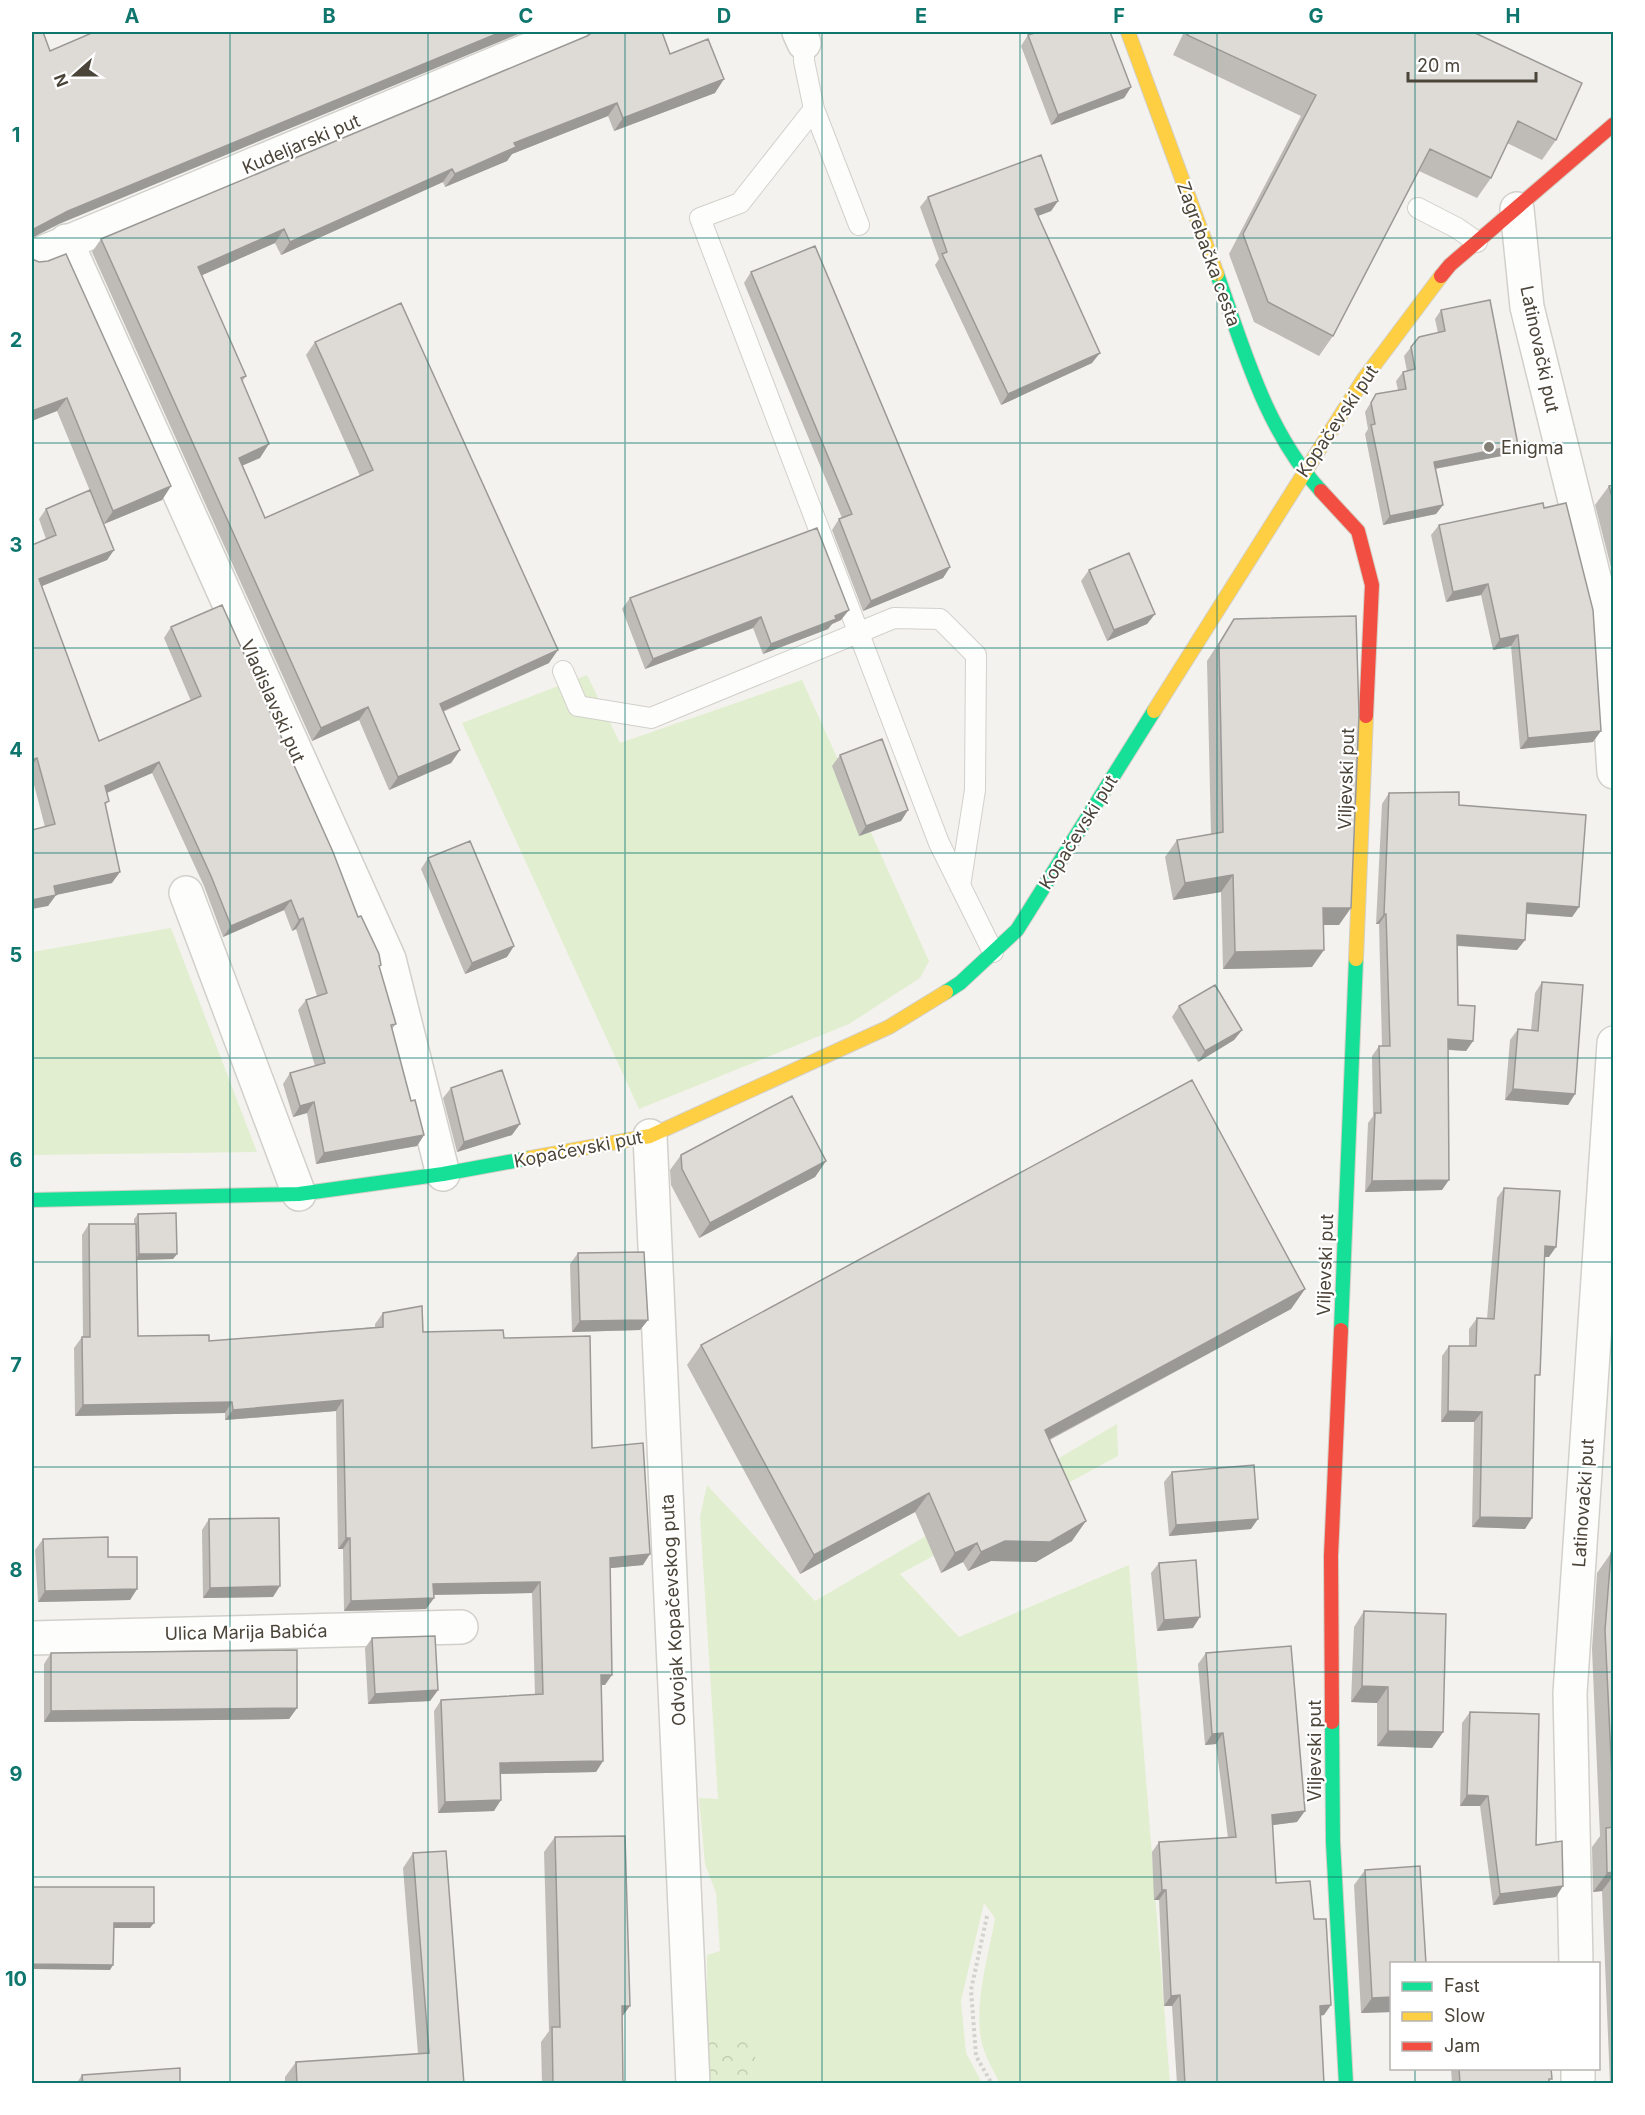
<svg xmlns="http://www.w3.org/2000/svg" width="1645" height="2115" viewBox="0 0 1645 2115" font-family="Inter,sans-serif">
<defs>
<pattern id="forest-crowns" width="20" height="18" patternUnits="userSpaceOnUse" patternTransform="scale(1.5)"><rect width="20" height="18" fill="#e1eecf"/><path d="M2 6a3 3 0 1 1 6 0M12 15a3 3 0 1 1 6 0" fill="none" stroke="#c3cdb2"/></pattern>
</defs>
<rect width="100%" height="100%" fill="#f4f2ee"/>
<!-- green -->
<path fill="#e1eecf" d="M587,675L620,743L802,680L929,961L920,978L849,1024L639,1109L462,723Z
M171,928L257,1152L32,1155V952Z
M1117,1424L1118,1456L900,1574L959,1637L1129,1565L1170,2083H1000C991,2067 982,2051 980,2032C976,1995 989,1954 995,1918L984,1903L961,2001L966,2053L982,2083H750L758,2039L707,2041V1955L720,1951L716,1893L705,1864L699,1798L718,1799L700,1517L707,1485L815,1601Z"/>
<!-- forest -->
<path fill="url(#forest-crowns)" d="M759,2038L750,2083H709L707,2041Z"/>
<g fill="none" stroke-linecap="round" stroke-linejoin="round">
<!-- lane casing -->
<g stroke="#d2d0cb" stroke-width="22">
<path id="lane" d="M804,43V61L814,109
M1418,208L1457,228L1477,242
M859,225L814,109L740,203L700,218L939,843L993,952
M563,671L578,706L651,718L894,618L940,619L976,655L975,790L960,886"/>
</g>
<!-- street casing -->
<g stroke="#d2d0cb" stroke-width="36">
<path id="street" d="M799,32L804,43
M1517,209L1527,307L1604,618L1614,772
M66,241L389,959L443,1174
M32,257L571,32
M186,893L299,1194
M650,1136L693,2084
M32,1638L461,1627
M1576,1964L1570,1693L1614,1043
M1578,2068V2084"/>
</g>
<!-- fast casing -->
<g stroke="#d3cfc5" stroke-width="16">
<path id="fast" d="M1217,274C1244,350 1266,431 1321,491
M946,992L960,983L1017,930L1154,711
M32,1200L299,1194L443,1174L530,1158
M1341,1330L1356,959
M1332,1722L1333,1842L1346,2084"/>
</g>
<!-- slow casing -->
<g stroke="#d3cfc5" stroke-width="16">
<path id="slow" d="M1128,32L1217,274
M1154,711L1363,380L1441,276
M1356,959L1366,716
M530,1158L650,1136L889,1027L946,992"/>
</g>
<!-- jam casing -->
<g stroke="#d3cfc5" stroke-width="16">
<path id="jam" d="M1441,276L1450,265L1614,124
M1321,491L1358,531L1372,585L1366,716
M1332,1722L1331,1556L1341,1330"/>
</g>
<!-- path -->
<path stroke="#d3d2cc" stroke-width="4" stroke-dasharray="3 3" stroke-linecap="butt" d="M987,1916L971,1990L976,2056L992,2084"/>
<!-- lane -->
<use href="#lane" stroke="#fdfdfc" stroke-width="20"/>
<!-- street -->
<use href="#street" stroke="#fdfdfc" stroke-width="33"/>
<!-- fast -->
<use href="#fast" stroke="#16e098" stroke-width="14"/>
<!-- slow -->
<use href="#slow" stroke="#ffcf43" stroke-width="14"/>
<!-- jam -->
<use href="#jam" stroke="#f24e42" stroke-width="14"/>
</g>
<!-- wall -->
<path fill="#bfbcb8" d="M589,32H662L670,54L715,93L614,131L608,116L512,154L507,161L445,187L443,182L281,255L275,243L202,275L246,376L242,382L260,458L242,465L265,518L360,476L306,355L315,342L549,663L443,712L460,750L451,763L389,790L359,720L312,741L92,252L101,239L587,36L589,35Z
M1184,32H1473L1556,140L1542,160L1507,143L1491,178L1477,198L1419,171L1333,336L1319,356L1254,322L1229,254L1301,116L1173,55Z
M1028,35L1131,87L1124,98L1051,125L1021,46Z
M928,197L1058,201L1051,211L1038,216L1092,363L1001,405L935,265L939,259L920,207Z
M32,259L171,486L162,500L104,524L114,550L107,560L42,586L99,741L191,701L164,638L171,627L358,917L381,965L379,968L396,1024L392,1029L411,1101L424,1135L417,1146L316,1164L307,1113L293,1117L283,1084L290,1073L315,1066L298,1010L306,1000L317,996L296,929L292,931L284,910L223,937L204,886L152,773L107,793L106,806L112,883L56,895L48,906L45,827L32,777V545L46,539L39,519L46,509L90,491L57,411Z
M751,272L950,567L943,578L863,611L832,530L839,519L842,518L744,283Z
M1441,310L1518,445L1512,454L1435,469L1443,505L1436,514L1383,525L1365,434L1368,429L1365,412L1376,394L1398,390L1396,381L1403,372L1407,371L1404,356L1419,337L1438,333L1435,319Z
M1614,485V579L1595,505L1609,486Z
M1543,503L1593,742L1520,749L1511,646L1493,650L1481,595L1446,602L1431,535L1439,525Z
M1089,570L1155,614L1147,624L1107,641L1081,581Z
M630,598L841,620L832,624L828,629L763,654L753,628L645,669L622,609Z
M1234,619L1339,925H1323L1312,967L1223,969L1221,892L1173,900L1165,857L1177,840L1211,834L1207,661Z
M840,755L908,810L901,821L859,836L832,766Z
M1389,793L1459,805L1579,907L1572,917L1526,914L1525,940L1517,950L1457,946L1458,1005L1473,1041L1466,1051L1448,1050L1442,1190L1365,1192L1368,1123L1373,1116L1372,1056L1379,1046H1382L1379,924H1376L1382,804Z
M428,858L507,957L465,974L421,869Z
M1542,982L1575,1094L1568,1105L1505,1100L1510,1040L1518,1029L1531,1030L1535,993Z
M1179,1006L1242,1030L1234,1040L1198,1062L1172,1017Z
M451,1088L512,1135L457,1152L443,1098Z
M681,1155L826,1161L815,1177L699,1238L671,1185L670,1170Z
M1504,1188L1549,1257H1544L1535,1381L1532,1518L1525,1529L1472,1527L1474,1422H1441L1442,1356L1449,1346H1469V1329L1477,1318L1487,1319L1497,1198Z
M138,1214L177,1254L173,1259L137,1260L138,1336L209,1341L375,1327V1324L383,1313L423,1332L504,1338L592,1448L643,1565L610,1568L605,1685H601L603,1761L596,1772L500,1774L494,1811L438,1813L434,1711L441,1700L535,1695L532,1593L433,1595L434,1598L426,1609L344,1611L343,1549H338L336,1411L225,1420V1413L75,1416L74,1348L82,1337H83L82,1235L89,1224H134V1219Z
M578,1253L648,1320L640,1330L572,1332L570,1264Z
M1305,1289L1291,1309L1050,1440L1072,1541L1036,1562L991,1561L968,1571L963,1562L941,1573L915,1512L800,1574L687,1365L701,1345Z
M1172,1472L1251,1529L1169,1536L1164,1482Z
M209,1519L273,1597L203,1598L202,1530Z
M43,1539L108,1557L137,1589L130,1600L38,1602L35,1550Z
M1611,1553H1614V2084H1610L1602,1891L1593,1892L1592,1847L1600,1836L1592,1649L1597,1573Z
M1159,1563L1193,1628L1157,1631L1151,1573Z
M1364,1611L1443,1732L1432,1748L1377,1746V1703L1351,1702L1354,1627Z
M372,1638L438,1690L430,1701L368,1704L365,1648Z
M51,1653L297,1708L289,1719L44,1722V1664Z
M1206,1653L1297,1822L1272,1825L1276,1883L1314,1919L1324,2015L1320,2016L1324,2084H1177L1172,2006H1164L1159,1900H1154L1152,1852L1159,1842L1228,1838L1216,1744L1205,1745L1198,1664Z
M1470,1712L1556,1897L1493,1905L1480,1806H1460L1462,1723Z
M555,1837L622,2016L623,2084H542L541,2042L549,2031L544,1852Z
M413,1853L464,2084H285V2077L296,2062L418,2054L403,1868Z
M1365,1870L1392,2012L1361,2013L1354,1885Z
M1451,2068H1551L1549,2083L1452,2084Z
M82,2075L180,2084H76Z"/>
<!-- shaded-wall -->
<path fill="#9b9996" d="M501,32H523L59,224L32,238V230L68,211Z
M724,79L715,93L614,131L623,118Z
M1131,87L1124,98L1051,125L1058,115Z
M617,103L608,116L512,154L507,161L445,187L455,174L514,143Z
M452,169L443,182L281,255L290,242Z
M1058,201L1051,211L1027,220L1035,209Z
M284,229L275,243L189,281L198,267Z
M1100,353L1092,363L1001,405L1008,394Z
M67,398L57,411L32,421V411Z
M269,444L260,458L230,471L239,458Z
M1518,445L1512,454L1428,470L1434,462Z
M171,486L162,500L104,524L113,511Z
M1443,505L1436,514L1383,525L1390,516Z
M114,550L107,560L32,590L39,579Z
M950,567L943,578L863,611L871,601Z
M1488,584L1481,595L1446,602L1453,592Z
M849,610L841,620L832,624L828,629L763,654L771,644Z
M1155,614L1147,624L1107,641L1114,630Z
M761,617L753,628L645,669L653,659Z
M1518,635L1511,646L1493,650L1500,639Z
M558,650L549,663L430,717L440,704Z
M368,707L359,720L312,741L321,728Z
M1601,731L1593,742L1520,749L1528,738Z
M460,750L451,763L389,790L398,777Z
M37,758L32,766V760Z
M159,762L152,773L97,797L105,786Z
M908,810L901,821L859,836L866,826Z
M120,872L112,883L56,895L48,906L32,909V900L54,886Z
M1233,875L1221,892L1173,900L1185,883Z
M291,900L284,910L223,937L231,926Z
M1527,903L1579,907L1572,917L1520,913Z
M1323,908H1351L1339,925H1311Z
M1384,914H1386L1379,924H1376Z
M303,918L296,929L292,931L299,920Z
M1457,935L1525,940L1517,950L1450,945Z
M514,946L507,957L465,974L472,963Z
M1324,950L1312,967L1223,969L1235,952Z
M1242,1030L1234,1040L1198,1062L1205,1051Z
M1448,1039L1473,1041L1466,1051L1441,1049Z
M1513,1089L1575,1094L1568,1105L1505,1100Z
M314,1102L307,1113L293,1117L300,1106Z
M520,1124L512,1135L457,1152L464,1142Z
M424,1135L417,1146L316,1164L324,1153Z
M826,1161L815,1177L699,1238L710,1223Z
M1449,1180L1442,1190L1365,1192L1372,1181Z
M1545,1246L1556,1247L1549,1257H1538Z
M139,1254H177L173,1259L135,1260Z
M1305,1289L1291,1309L1031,1449L1045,1430Z
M648,1320L640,1330L572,1332L580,1321Z
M343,1400L336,1411L225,1420L233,1410Z
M232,1402L225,1413L75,1416L83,1405Z
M1448,1411L1482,1412L1474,1422H1441Z
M929,1493L915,1512L800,1574L814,1555Z
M1480,1517L1532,1518L1525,1529L1472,1527Z
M1258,1519L1251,1529L1169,1536L1176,1525Z
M1086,1521L1072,1541L1036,1562L991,1561L968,1571L981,1552L1005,1541Z
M346,1538H350L343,1549H338Z
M977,1543L963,1562L941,1573L955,1553Z
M650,1554L643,1565L602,1569L610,1558Z
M540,1582L532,1593L425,1595L433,1584Z
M280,1586L273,1597L203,1598L210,1588Z
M137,1589L130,1600L38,1602L45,1591Z
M434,1598L426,1609L344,1611L351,1601Z
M1200,1617L1193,1628L1157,1631L1164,1620Z
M601,1675H612L605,1685H593Z
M1362,1686L1388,1687L1377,1703L1351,1702Z
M438,1690L430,1701L368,1704L375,1694Z
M297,1708L289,1719L44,1722L51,1711Z
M1388,1731L1443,1732L1432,1748L1377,1746Z
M1223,1733L1216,1744L1205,1745L1212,1734Z
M603,1761L596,1772L492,1774L500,1763Z
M1467,1795L1488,1796L1480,1806H1460Z
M501,1800L494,1811L438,1813L445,1802Z
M1305,1811L1297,1822L1265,1826L1272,1815Z
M1614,1872V1875L1602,1891L1593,1892L1607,1873Z
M1563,1886L1556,1897L1493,1905L1500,1894Z
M1162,1890H1166L1159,1900H1154Z
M114,1923H154L150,1928H110Z
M32,1964L113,1965L110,1970L32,1969Z
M1180,1995L1172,2006H1164L1171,1996Z
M1392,1997V2012L1361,2013L1372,1998Z
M1331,2005L1324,2015L1312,2016L1320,2006Z
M622,2006H630L619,2021Z"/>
<!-- building -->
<path fill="#dedbd6" stroke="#9b9996" stroke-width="1.5" d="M32,32H43L50,51L94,32H501L68,211L32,230Z
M593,32H662L670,54L708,39L724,79L623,118L617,103L514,143L516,147L455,174L452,169L290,242L284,229L198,267L246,376L241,378L269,444L239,458L265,518L373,470L315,342L401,303L558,650L440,704L460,750L398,777L368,707L321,728L101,239L587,36Z
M1038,32H1110L1131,87L1058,115L1028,35Z
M1189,32H1473L1582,83L1556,140L1518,121L1491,178L1430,149L1333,336L1268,302L1243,234L1316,95L1187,35Z
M1041,155L1058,201L1035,209L1100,353L1008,394L942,254L947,252L928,197Z
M815,246L950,567L871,601L839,519L852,514L751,272Z
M66,254L171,486L113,511L67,398L32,411V259L39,262L48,261Z
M1490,300L1518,445L1434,462L1443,505L1390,516L1371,425L1375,424L1371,403L1376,394L1406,389L1403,372L1415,369L1411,347L1419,337L1445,331L1441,310Z
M1614,485V504L1609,486Z
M90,490L114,550L39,579L99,741L201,696L171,627L222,605L333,852L358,917L361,916L379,954L381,965L379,966L396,1024L391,1025L411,1101L415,1100L424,1135L324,1153L314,1102L300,1106L290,1073L325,1063L306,1000L327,993L303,918L299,920L291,900L231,926L211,876L159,762L105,786L109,801L105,803L120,872L54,886L56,895L32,900V830L55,824L37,758L32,760V545L56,535L46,509Z
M1543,503L1544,508L1566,503L1593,610L1601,731L1528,738L1518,635L1500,639L1488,584L1453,592L1439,525Z
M817,528L849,610L835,616L836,619L771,644L761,617L653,659L630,598Z
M1129,553L1155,614L1114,630L1089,570Z
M1356,616L1359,715L1351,908H1323L1324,950L1235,952L1233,875L1185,883L1177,840L1223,832L1219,644L1234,619Z
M882,739L908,810L866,826L840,755Z
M1459,792V805L1586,815L1579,907L1527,903L1525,940L1457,935L1458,1005L1475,1006L1473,1041L1448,1039L1449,1180L1372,1181L1375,1113H1381L1379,1046H1390L1386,914H1384L1389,793Z
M470,841L514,946L472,963L428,858Z
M1542,982L1583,985L1575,1094L1513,1089L1518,1029L1538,1031Z
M1215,985L1242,1030L1205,1051L1179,1006Z
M502,1070L520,1124L464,1142L451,1088Z
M1192,1080L1305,1289L1045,1430L1086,1521L1050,1542L1005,1541L981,1552L977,1543L955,1553L929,1493L814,1555L701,1345Z
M792,1096L826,1161L710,1223L682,1169L681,1155Z
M1504,1188L1560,1191L1556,1247L1545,1246L1540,1375H1535L1532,1518L1480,1517L1482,1412L1448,1411L1449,1346H1476L1477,1318L1494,1319Z
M176,1213L177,1254H139L138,1214Z
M89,1224H136L138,1336L209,1335V1341L383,1327V1313L422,1306L423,1332L503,1330L504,1338L590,1336L592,1448L643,1443L650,1554L610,1558L612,1675H601L603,1761L500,1763L501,1800L445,1802L441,1700L543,1694L540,1582L433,1584L434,1598L351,1601L350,1538H346L343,1400L233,1410L232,1402L83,1405L82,1337H90Z
M644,1252L648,1320L580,1321L578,1253Z
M1254,1465L1258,1519L1176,1525L1172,1472Z
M279,1518L280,1586L210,1588L209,1519Z
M108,1537V1557H137V1589L45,1591L43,1539Z
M1611,1553H1614V1821L1605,1630Z
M1196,1560L1200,1617L1164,1620L1159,1563Z
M1364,1611L1446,1614L1443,1732L1388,1731V1687L1362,1686Z
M435,1636L438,1690L375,1694L372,1638Z
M1291,1646L1305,1811L1272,1815L1276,1883L1310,1881L1314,1919H1326L1331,2005L1320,2006L1324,2084H1185L1180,1995L1171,1996L1166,1890H1162L1159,1842L1236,1837L1223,1733L1212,1734L1206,1653Z
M297,1650V1708L51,1711V1653Z
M1470,1712L1539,1714L1536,1845L1562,1841L1563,1886L1500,1894L1488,1796L1467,1795Z
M1614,1827V1872L1607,1873L1606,1828Z
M625,1836L630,2006H622L623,2084H553L552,2027H560L555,1837Z
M446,1851L464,2084H297L296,2062L429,2053L413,1853Z
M1420,1866L1426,1964H1392V1997L1372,1998L1365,1870Z
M32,1887H154V1923H114L113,1965L32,1964Z
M180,2068V2084H83L82,2075Z
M1459,2068H1551L1552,2079H1549V2084H1460Z"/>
<!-- grid -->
<path fill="none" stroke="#0f766e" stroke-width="1.5" stroke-opacity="0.55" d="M230,32V2084M428,32V2084M625,32V2084M822,32V2084M1020,32V2084M1217,32V2084M1415,32V1964M32,238H1614M32,443H1614M32,648H1614M32,853H1614M32,1058H1614M32,1262H1614M32,1467H1614M32,1672H1614M32,1877H1614M1415,2068V2084"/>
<!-- markers -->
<circle fill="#868178" stroke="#fff" stroke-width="2" cx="1489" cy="447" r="6"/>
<g text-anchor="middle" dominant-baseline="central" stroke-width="4.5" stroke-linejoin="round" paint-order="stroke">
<!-- street labels -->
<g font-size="18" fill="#4b4439" stroke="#fff">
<text transform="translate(301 144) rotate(-23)">Kudeljarski put</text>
<text transform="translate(1209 254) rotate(70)">Zagrebačka cesta</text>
<text transform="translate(1540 349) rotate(78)">Latinovački put</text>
<text transform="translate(1337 421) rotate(-56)">Kopačevski put</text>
<text transform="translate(273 701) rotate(66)">Vladislavski put</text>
<text transform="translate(1346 779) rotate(-88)">Viljevski put</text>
<text transform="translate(1078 832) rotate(-58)">Kopačevski put</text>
<text transform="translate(578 1149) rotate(-11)">Kopačevski put</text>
<text transform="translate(1325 1265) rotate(-88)">Viljevski put</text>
<text transform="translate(1583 1503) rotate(-86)">Latinovački put</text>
<text transform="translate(673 1610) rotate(-93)">Odvojak Kopačevskog puta</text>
<text transform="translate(246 1632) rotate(-1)">Ulica Marija Babića</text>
<text transform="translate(1314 1751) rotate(-90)">Viljevski put</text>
</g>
<!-- poi labels -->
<g font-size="18" fill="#4b4439" stroke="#fff" text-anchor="start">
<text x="1501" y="447">Enigma</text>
</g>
</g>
<!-- border -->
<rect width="1645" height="2115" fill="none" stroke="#ffffff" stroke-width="66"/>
<!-- legend -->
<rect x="1390" y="1962" width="210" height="108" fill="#ffffff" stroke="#b7b4b0" stroke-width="1.5"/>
<rect x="1402" y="1982" width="30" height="9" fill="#16e098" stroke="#b7b4b0" stroke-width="1.5"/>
<text x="1444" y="1992" font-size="18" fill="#4b4439">Fast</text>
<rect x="1402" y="2012" width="30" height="9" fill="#ffcf43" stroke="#b7b4b0" stroke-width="1.5"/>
<text x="1444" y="2022" font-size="18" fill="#4b4439">Slow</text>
<rect x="1402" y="2042" width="30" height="9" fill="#f24e42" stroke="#b7b4b0" stroke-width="1.5"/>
<text x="1444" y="2052" font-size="18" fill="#4b4439">Jam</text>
<!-- north arrow -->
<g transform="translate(75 75) rotate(249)" stroke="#ffffff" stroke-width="4.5" paint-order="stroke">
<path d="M0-4.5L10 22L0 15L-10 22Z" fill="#4b4439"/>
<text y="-9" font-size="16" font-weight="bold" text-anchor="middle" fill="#4b4439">N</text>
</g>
<!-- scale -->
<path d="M1408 72v9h128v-9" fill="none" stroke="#4b4439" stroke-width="3"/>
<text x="1417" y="72" font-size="18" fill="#4b4439" stroke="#ffffff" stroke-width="4.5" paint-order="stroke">20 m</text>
<rect x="33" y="33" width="1579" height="2049" fill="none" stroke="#0f766e" stroke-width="2"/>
<g font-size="20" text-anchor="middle" font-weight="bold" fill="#0f766e">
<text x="132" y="23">A</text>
<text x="329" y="23">B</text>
<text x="526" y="23">C</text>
<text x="724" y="23">D</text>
<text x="921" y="23">E</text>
<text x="1119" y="23">F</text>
<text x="1316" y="23">G</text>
<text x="1513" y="23">H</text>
<text x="16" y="142">1</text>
<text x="16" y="347">2</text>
<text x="16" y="552">3</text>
<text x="16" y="757">4</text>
<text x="16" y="962">5</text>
<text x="16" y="1167">6</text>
<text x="16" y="1372">7</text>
<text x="16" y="1577">8</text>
<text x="16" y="1781">9</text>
<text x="16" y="1986">10</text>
</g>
</svg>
